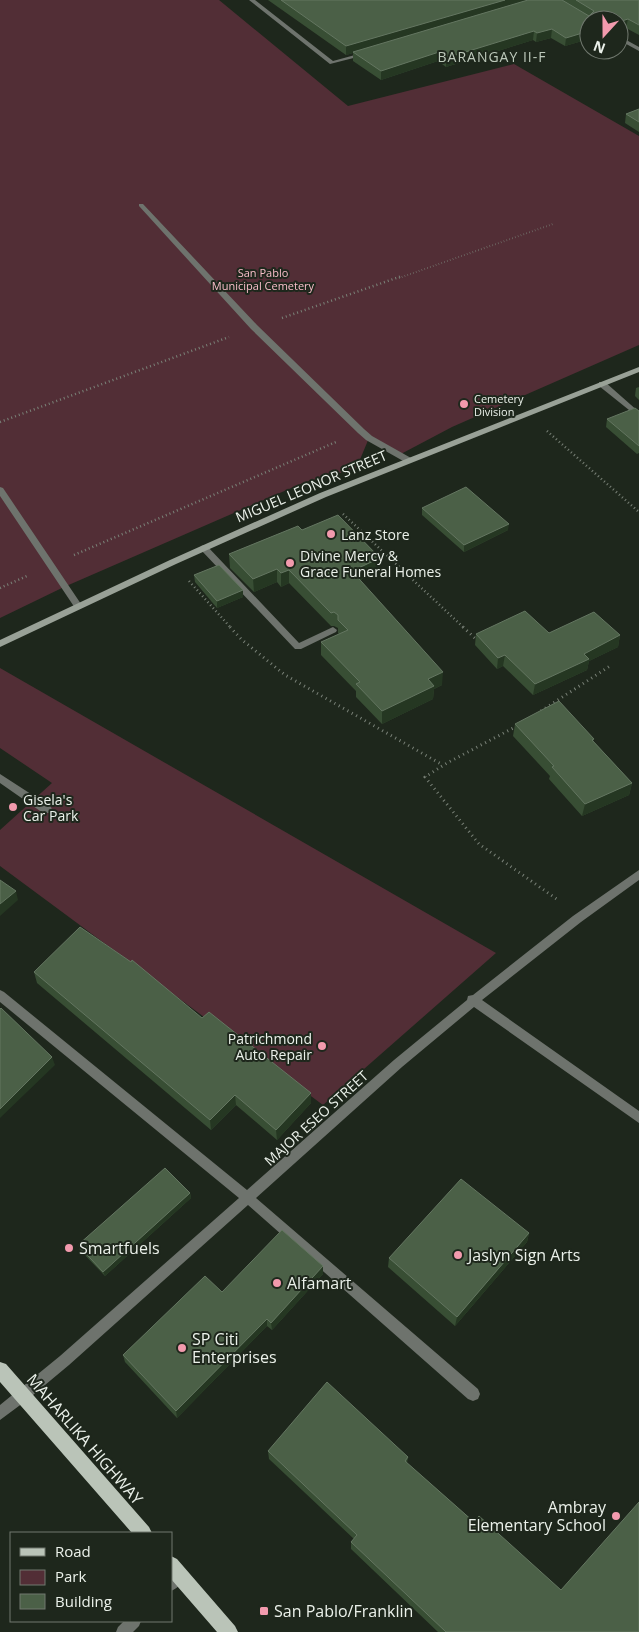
<svg xmlns="http://www.w3.org/2000/svg" width="639" height="1632" viewBox="0 0 639 1632" font-family="'Open Sans',sans-serif">
<rect width="100%" height="100%" fill="#1e271c"/>
<!-- green -->
<path fill="#522e36" d="M0,0H219L348,106L514,64L639,136V345L452,427L399,455L369,438L356,469L305,482L64,587L0,618Z
M0,668L496,953L323,1105L0,866V830L52,783L0,748Z"/>
<g fill="none" stroke-linecap="round" stroke-linejoin="round">
<!-- path-far2 -->
<path stroke="#7a8278" stroke-width="2" stroke-dasharray="0.5 2.5" stroke-linecap="butt" d="M399,278L553,224"/>
<!-- path-far1 -->
<path stroke="#7a8278" stroke-width="2.5" stroke-dasharray="1 3" stroke-linecap="butt" d="M282,318L402,276
M0,422L229,337
M547,431L639,512
M343,514L464,628
M74,555L336,442
M189,581L231,628
M0,588L27,576"/>
<!-- path -->
<path stroke="#7a8278" stroke-width="3" stroke-dasharray="1 4" stroke-linecap="butt" d="M230,627L241,639L285,675L441,764
M463,627L478,641
M541,711L610,666
M517,726L447,763L425,777L479,844L558,900"/>
<!-- lane -->
<path fill="#6e736d" fill-rule="evenodd" d="M139,204H143L257,325L364,429L372,436L411,458V462H405L366,440L358,433L251,329L139,206Z
M599,382H605L639,412V418L599,386Z
M0,487L3,488L81,604L82,606L81,608H75L0,496Z
M204,545L207,546L299,643L333,627L337,630L336,632L301,649H295L201,550L200,548L201,546Z
M0,774L51,807L52,810L51,813H43L0,783Z
M180,1568L185,1570L187,1575C184,1582 178,1588 171,1591V1574Z
M124,1621H141L139,1626L133,1632H116L118,1627Z"/>
<!-- street -->
<path fill="#6e736d" fill-rule="evenodd" d="M249,0H255L333,61L366,52L369,54L330,64Z
M619,36L639,47V51L619,40Z
M639,870V880L581,922L482,1000L639,1111V1123L474,1007L402,1067L256,1198L478,1389L480,1394L478,1399L473,1401L468,1399L248,1205L69,1365L27,1400L0,1420V1405L60,1356L239,1198L0,1002V990L4,992L247,1190L394,1060L467,1000L468,996L473,995L573,916Z"/>
<!-- secondary -->
<path fill="#99a197" fill-rule="evenodd" d="M639,367V372L326,497L176,564L0,647V640L170,560L320,493Z"/>
<!-- primary -->
<path fill="#bac4b8" fill-rule="evenodd" d="M0,1362L6,1364L149,1527L152,1533H132L0,1382Z
M171,1556L177,1559L235,1626L238,1632H217L171,1579Z"/>
</g>
<!-- wall -->
<path fill="#384e34" d="M268,0H639V35L626,28L619,30V20H589V39L565,46L551,38L536,42L533,40L446,67L438,61L381,80L353,61V53L346,55Z
M639,109V132L625,123L626,114Z
M639,387V400L635,396L636,388Z
M639,411V453L637,454L606,427L607,419Z
M422,508L508,530L464,552L422,515Z
M229,554L380,558V571L360,580L442,685L434,689L433,699L382,724L356,697V691L321,655V642L339,634L338,633V628L334,626H331L289,583L281,587L277,582L254,592L230,568Z
M194,575L243,597L217,608L195,582Z
M549,633L620,635L618,647L589,661L587,670L533,695L503,666L497,669L475,645L476,634Z
M515,724L594,739L593,741L632,783L629,795L582,816L549,779L550,776L513,736Z
M34,972L202,1018L311,1103L277,1140L236,1105L211,1130L37,983Z
M190,1193L191,1198L105,1276L80,1250L78,1245Z
M529,1233L527,1242L455,1326L388,1267L389,1258Z
M323,1266V1274L272,1330L267,1326L177,1418L125,1362L123,1355L222,1292Z
M268,1451L408,1457L407,1463L474,1522L561,1590L639,1632H438L351,1549V1542L354,1539L269,1459Z"/>
<!-- shaded-wall -->
<path fill="#253722" d="M505,0H534L353,52V53L346,55V46Z
M628,19L626,28L619,30V22Z
M552,29L551,38L536,42L537,33Z
M534,31L533,40L446,67V58Z
M589,31V39L565,46L566,38Z
M439,52L438,61L381,80V71Z
M509,524L508,530L464,552V545Z
M380,558V571L352,584V571Z
M277,569V582L254,592L253,579Z
M289,570V583L281,587V573Z
M243,590V597L217,608V601Z
M620,635L618,647L589,661L587,670L533,695L535,684L584,654Z
M505,655L503,666L497,669L498,658Z
M443,672L442,685L434,689L433,699L382,724V711L428,679Z
M632,783L629,795L582,816L585,804Z
M16,891L18,900L0,916V904Z
M52,1057L55,1065L0,1118V1109Z
M311,1093V1103L277,1140L276,1130Z
M235,1095L236,1105L211,1130L210,1120Z
M190,1193L191,1198L105,1276L103,1272Z
M529,1233L527,1242L455,1326L457,1317Z
M323,1266V1274L272,1330L271,1323Z
M267,1319V1326L177,1418L176,1411Z"/>
<!-- building -->
<path fill="#4b6047" stroke="#647661" d="M281,0H505L346,46Z
M528,0H562L589,16L594,11L576,0H639V25L628,19L619,22V20H589V31L566,38L552,29L537,33L534,31L446,58L439,52L381,71L353,52Z
M639,109V122L626,114Z
M635,408L639,411V446L607,419Z
M466,487L509,524L464,545L422,508Z
M338,515L380,558L352,571L443,672L428,679L434,686L382,711L356,684L360,682L321,642L348,630L338,620V615L334,612L331,613L289,570L281,573L277,569L253,579L229,554L298,526L302,530Z
M219,565L243,590L217,601L194,575Z
M525,611L549,633L594,612L620,635L584,654L589,659L535,684L505,655L498,658L476,634Z
M559,701L594,739L592,740L632,783L585,804L552,767L554,766L515,724Z
M0,880L16,891L0,904Z
M80,927L131,962L132,960L202,1018L209,1012L311,1093L276,1130L235,1095L210,1120L34,972Z
M1,1008L52,1057L0,1109V1009Z
M165,1168L190,1193L103,1272L78,1245Z
M461,1179L529,1233L457,1317L389,1258Z
M282,1230L323,1266L271,1323L267,1319L176,1411L123,1355L205,1276L222,1292Z
M327,1382L408,1457L405,1461L474,1522L479,1516L561,1590L639,1502V1632H446L351,1542L357,1535L268,1451Z"/>
<!-- markers -->
<g fill="#f29aad" stroke="#1e271c" stroke-width="2">
<circle cx="464" cy="404" r="5"/>
<circle cx="331" cy="534" r="5"/>
<circle cx="290" cy="563" r="5"/>
<circle cx="13" cy="807" r="5"/>
<circle cx="322" cy="1046" r="5"/>
<circle cx="69" cy="1248" r="5"/>
<circle cx="458" cy="1255" r="5"/>
<circle cx="277" cy="1283" r="5"/>
<circle cx="182" cy="1348" r="5"/>
<circle cx="616" cy="1516" r="5"/>
<rect x="259" y="1606" width="10" height="10" rx="2.5"/>
</g>
<g text-anchor="middle" dominant-baseline="central" stroke-width="4" stroke-linejoin="round" paint-order="stroke">
<!-- far-park labels -->
<g font-size="11" fill="#f9bfca" stroke="#1e271c">
<text x="263" y="272">San Pablo<tspan x="263" dy="13">Municipal Cemetery</tspan></text>
</g>
<!-- far-poi labels -->
<g font-size="11" fill="#ebf1ea" stroke="#1e271c" text-anchor="start">
<text x="474" y="398">Cemetery<tspan x="474" dy="13">Division</tspan></text>
</g>
<!-- far-quarter labels -->
<g font-size="14" letter-spacing="1" fill="#bdc9bb" stroke="#1e271c">
<text x="492" y="56">BARANGAY II-F</text>
</g>
<!-- street labels -->
<g font-size="14" fill="#ebf1ea" stroke="#1e271c">
<text transform="translate(311 486) rotate(-23)">MIGUEL LEONOR STREET</text>
<text transform="translate(316 1118) rotate(-42)">MAJOR ESEO STREET</text>
</g>
<!-- poi labels -->
<g font-size="14" fill="#ebf1ea" stroke="#1e271c" text-anchor="start">
<text x="341" y="534">Lanz Store</text>
<text x="300" y="555">Divine Mercy &amp;<tspan x="300" dy="16">Grace Funeral Homes</tspan></text>
<text x="23" y="799">Gisela's<tspan x="23" dy="16">Car Park</tspan></text>
<text x="312" y="1038" text-anchor="end">Patrichmond<tspan x="312" dy="16">Auto Repair</tspan></text>
</g>
<!-- near-poi labels -->
<g font-size="16" fill="#ebf1ea" stroke="#1e271c" text-anchor="start">
<text x="79" y="1248">Smartfuels</text>
<text x="468" y="1255">Jaslyn Sign Arts</text>
<text x="287" y="1283">Alfamart</text>
<text x="192" y="1339">SP Citi<tspan x="192" dy="18">Enterprises</tspan></text>
<text x="606" y="1507" text-anchor="end">Ambray<tspan x="606" dy="18">Elementary School</tspan></text>
<text x="274" y="1611">San Pablo/Franklin</text>
</g>
<!-- near-street labels -->
<g font-size="16" fill="#ebf1ea" stroke="#1e271c">
<text transform="translate(85 1439) rotate(49)">MAHARLIKA HIGHWAY</text>
</g>
</g>
<!-- legend -->
<rect x="10" y="1532" width="162" height="90" fill="#1e271c" stroke="#70786e"/>
<rect x="20" y="1548" width="25" height="8" fill="#bac4b8" stroke="#70786e"/>
<text x="55" y="1557" font-size="15" fill="#ebf1ea">Road</text>
<rect x="20" y="1570" width="25" height="15" fill="#522e36" stroke="#70786e"/>
<text x="55" y="1582" font-size="15" fill="#ebf1ea">Park</text>
<rect x="20" y="1594" width="25" height="15" fill="#4b6047" stroke="#70786e"/>
<text x="55" y="1607" font-size="15" fill="#ebf1ea">Building</text>
<!-- north arrow -->
<g transform="translate(604 35) rotate(201)"><circle r="24" fill="#1e271c" stroke="#70786e"/>
<path d="M0-4L9 19L0 12L-9 19Z" fill="#f29aad"/>
<text y="-8" font-size="14" font-weight="bold" text-anchor="middle" fill="#ebf1ea">N</text>
</g>
</svg>
